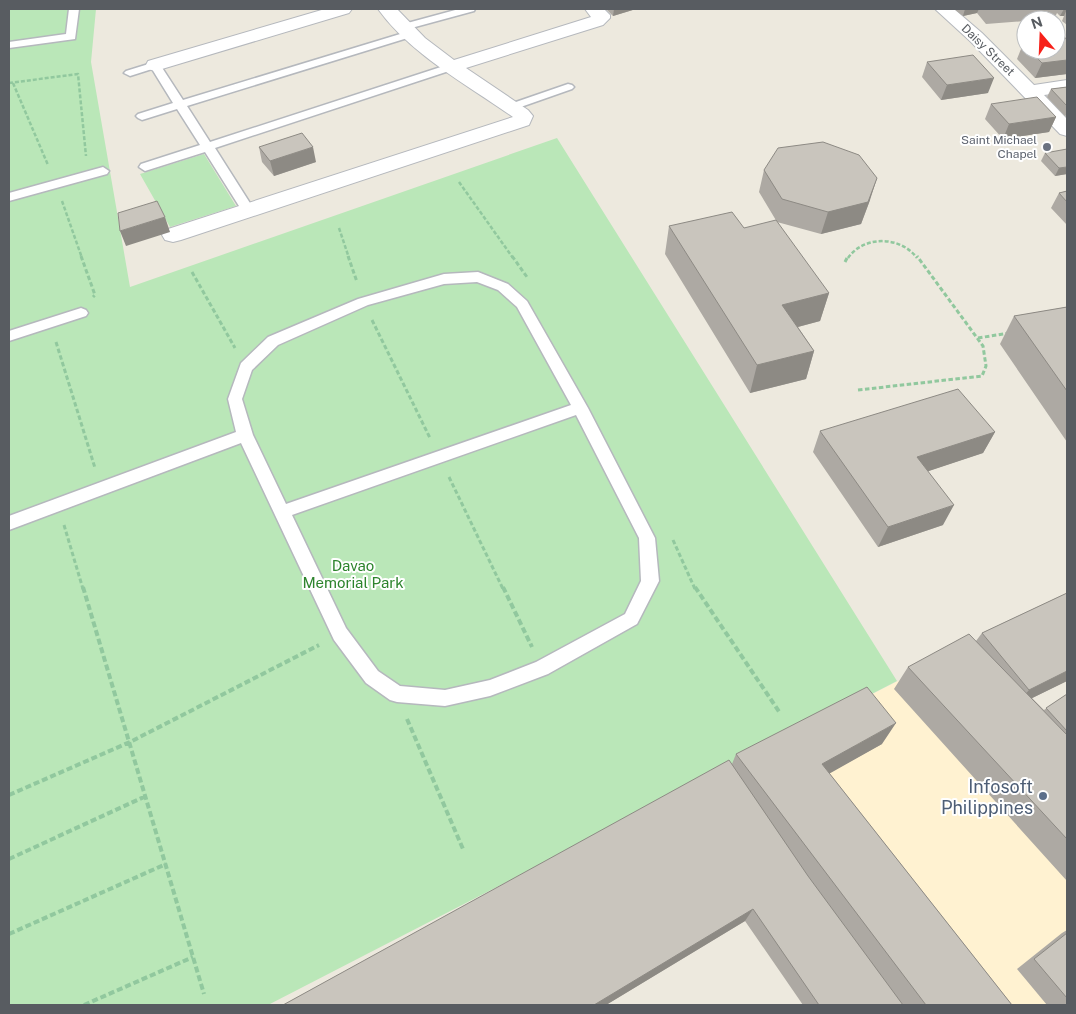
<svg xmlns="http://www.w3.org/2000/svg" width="1076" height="1014" viewBox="0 0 1076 1014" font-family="'Public Sans',sans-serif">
<rect width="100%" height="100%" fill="#ede9de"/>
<!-- commercial -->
<path fill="#fff2d1" d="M953,653L1067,771V1005H895L721,771Z"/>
<!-- green -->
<path fill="#bae7b8" d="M9,9H96L91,62L130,287L557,138L897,681L268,1005H9Z
M204,154L236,206L170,227L140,174Z"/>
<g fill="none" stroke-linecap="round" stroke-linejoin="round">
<!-- service casing -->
<g stroke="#b5b8bd" stroke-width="3">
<path id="service" d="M69,9H79L75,39L9,48V42L66,34Z
M459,9H475L474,11L404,30L399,27L400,25Z
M410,31L414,32L415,34L414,36L187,106L210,142L447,65L451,64L457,67L455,69L215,148L255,211L254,214H244L205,152L145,171L139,167L141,164L200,145L177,109L142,120L138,118L136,116L138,114L173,103L152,69L130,76L124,73L126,71L155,62L159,63L183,100Z
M568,84L572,85L574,87L572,89L515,109L511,110L505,107L507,105Z
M103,167L109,171L107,174L9,201V193Z
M478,272L508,284L527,301L588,408L655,538L659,581L637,624L548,674L490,696L445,706L397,702L390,700L366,683L334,640L241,443L9,530V516L236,432L228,399L241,363L268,337L358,299L444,274ZM477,282L498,290L517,307L571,405L286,504L253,435L242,399L252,370L278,345L368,305L444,284ZM576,415L639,538L641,581L625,614L536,662L490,680L445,690L400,686L378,671L346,628L292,515Z
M81,308L86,310L88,313L86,316L9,341V331Z"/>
</g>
<!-- minor casing -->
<g stroke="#b5b8bd" stroke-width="2">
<path id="minor" d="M325,9H352L349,13L162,69L155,71L148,69L146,65L148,61Z
M378,9H397L425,38L454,60L591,17L585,9H604L610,15V18L603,25L466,68L528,110L533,116L529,125L181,240L173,242L165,240L162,235L165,230L513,117C469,86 410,54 378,9Z
M935,9H954L982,33L1034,85L1067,80V92L1044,95L1067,119V136L1060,134L970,41Z"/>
</g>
<!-- path-far2 -->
<path stroke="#91c89e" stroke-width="2.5" stroke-dasharray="4 2" stroke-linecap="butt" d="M9,83L78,74L86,156
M13,83L48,165
M459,182L513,258
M62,201L82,258
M339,228L349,258
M848,258C864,235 901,236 917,258"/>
<!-- path-far1 -->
<path stroke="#91c89e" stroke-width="3" stroke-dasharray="4.5 2.5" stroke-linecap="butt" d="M81,256L95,295L93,297
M348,256L357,282
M512,256L527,277
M845,262L848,256
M192,272L235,348
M372,320L430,438
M978,338L1009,333
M56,342L95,468
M858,390L982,376L986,366L983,346L917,256
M449,477L503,589
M64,525L83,589
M673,540L695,589"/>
<!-- path -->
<path stroke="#91c89e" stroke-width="4" stroke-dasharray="6 3" stroke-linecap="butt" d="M83,587L204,994
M503,587L532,647
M695,587L780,713
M407,719L463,849
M9,795L130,742L319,645
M9,859L146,796
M9,934L166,864
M84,1005L193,957"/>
<!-- service -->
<use href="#service" fill="#fff" fill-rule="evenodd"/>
<!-- minor -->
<use href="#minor" fill="#fff" fill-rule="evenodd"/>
</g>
<!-- wall -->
<path fill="#ada9a3" d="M606,9H636L613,16Z
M954,9H1067V25L1062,21L1064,16H1060L1057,13L1054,19L1026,20V21L986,24L977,13L963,16Z
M1067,38V74L1035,78L1017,59L1023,44L1026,43V50H1056Z
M927,62L988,93L941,100L922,77Z
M1067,87V115L1065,116L1047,97L1051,89Z
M991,104L1056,117L1049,132L1003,139L985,119Z
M259,147L316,162L274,176L262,162Z
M1045,153L1067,174L1055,176L1041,161Z
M764,170L870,200L861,224L821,234L777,222L759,192Z
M1067,191V225L1051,208L1059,193Z
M669,226L744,228L829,293L820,321L798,327L814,351L806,379L750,393L665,254Z
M1067,307V442L1000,344L1014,316Z
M820,431L995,432L983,453L928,471L943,525L878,547L813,452Z
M1067,593V681L1032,698L1044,710L1067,694V881L894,689L908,667L976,641L982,633Z
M882,744L829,773L1012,1005H803L745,921L606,1005H283L732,764L736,754Z
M1067,930V1005H1047L1017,969L1062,933Z"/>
<!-- shaded-wall -->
<path fill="#8d8a84" d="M614,9H636L613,16Z
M965,9H979L977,13L963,16Z
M1064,9H1067L1064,16H1060Z
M1067,60V74L1035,78L1042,63Z
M994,78L988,93L941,100L947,85Z
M1056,117L1049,132L1003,139L1009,124Z
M313,147L316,162L274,176L270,161Z
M1067,167V174L1055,176L1059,168Z
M877,178L870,200L861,224L821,234L828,212Z
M165,217L170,232L126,246L120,231Z
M829,293L820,321L775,333L782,305Z
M814,351L806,379L750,393L757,365Z
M995,432L983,453L908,478L917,457Z
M954,505L943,525L878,547L888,527Z
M1067,671V681L1014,707L1029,690Z
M896,723L882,744L811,784L822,764Z
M753,909L745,921L606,1005H594Z"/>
<!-- building -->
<path fill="#c9c5bd" stroke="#8d8a84" d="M1067,38V60L1042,63L1029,50H1056V39Z
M973,55L994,78L947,85L927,62Z
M1067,87V106L1051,89Z
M1037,97L1056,117L1009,124L991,104Z
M302,133L313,147L270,161L259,147Z
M823,142L859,155L877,178L868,202L828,212L782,199L764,170L778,148Z
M1067,149V167L1059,168L1045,153Z
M1067,191V202L1059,193Z
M157,201L165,217L120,231L118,213Z
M732,212L744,228L776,220L829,293L782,305L814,351L757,365L669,226Z
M1067,307V391L1014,316Z
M958,389L995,432L917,457L954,505L888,527L820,431Z
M1067,593V671L1029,690L982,633Z
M969,634L1067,735V839L908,667Z
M867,687L896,723L822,764L1012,1005H926L736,754Z
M1067,694V731L1046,708Z
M729,760L808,876L903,1005H819L753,909L594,1005H283Z
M1067,933V998L1034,959Z"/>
<!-- markers -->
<circle fill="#6b7280" stroke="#fff" stroke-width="2" cx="1047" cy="147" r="5"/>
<circle fill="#5c6f8a" stroke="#fff" stroke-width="2" cx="1043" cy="796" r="5"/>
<g text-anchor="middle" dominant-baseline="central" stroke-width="4" stroke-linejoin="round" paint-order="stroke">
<!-- far-street labels -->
<g font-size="12" fill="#585c61" stroke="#fff">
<text transform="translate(988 50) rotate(44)">Daisy Street</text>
</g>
<!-- far-worship labels -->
<g font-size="12" fill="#5b616d" stroke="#fff" text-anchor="end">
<text x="1037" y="140">Saint Michael<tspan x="1037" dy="14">Chapel</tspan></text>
</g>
<!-- park labels -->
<g font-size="15" fill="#2d842d" stroke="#fff">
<text x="353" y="565">Davao<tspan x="353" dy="17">Memorial Park</tspan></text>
</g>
<!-- near-service labels -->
<g font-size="18" fill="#4e5e75" stroke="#fff" text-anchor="end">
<text x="1033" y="786">Infosoft<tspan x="1033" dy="21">Philippines</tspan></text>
</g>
</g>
<!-- border -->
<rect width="1076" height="1014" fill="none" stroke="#585c61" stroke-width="20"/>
<!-- north arrow -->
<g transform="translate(1041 35) rotate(341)"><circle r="24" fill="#ffffff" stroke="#bcbec0"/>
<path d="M0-4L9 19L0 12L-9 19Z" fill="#f7211a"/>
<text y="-8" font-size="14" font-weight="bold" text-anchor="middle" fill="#585c61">N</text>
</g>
</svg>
